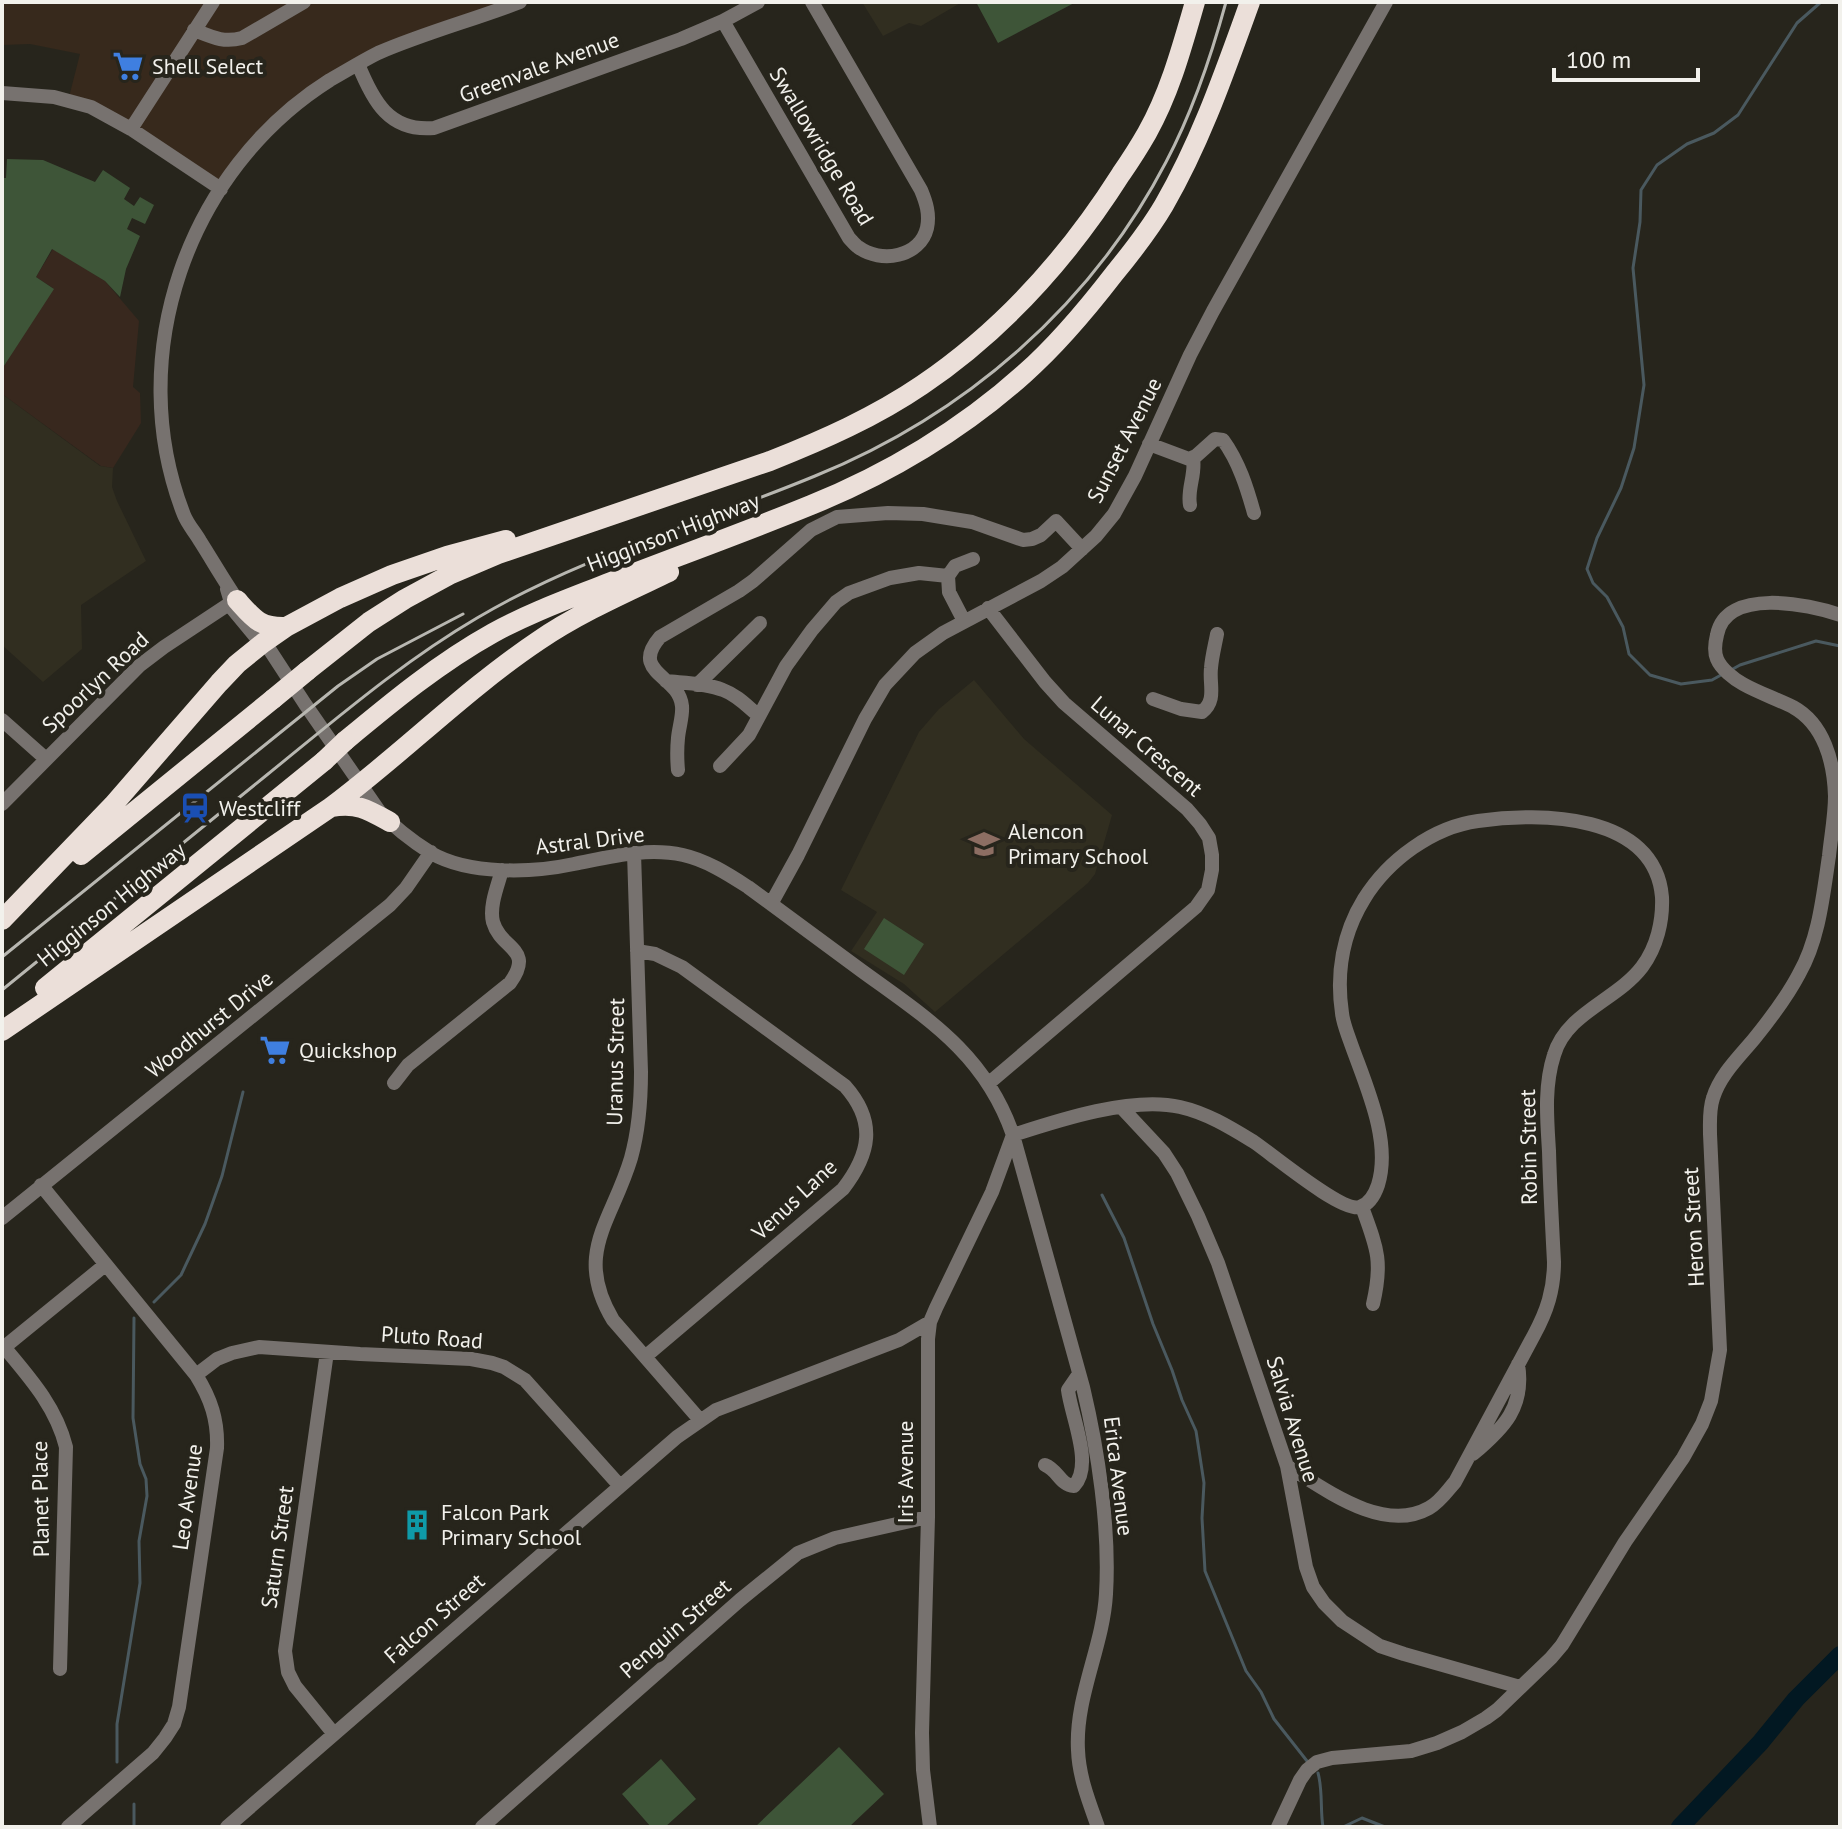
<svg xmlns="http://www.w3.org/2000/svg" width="1842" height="1829" viewBox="0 0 1842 1829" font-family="'PT Sans',sans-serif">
<rect width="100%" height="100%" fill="#27251c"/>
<!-- commercial -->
<path fill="#37291c" d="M2,2H521L377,54L292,109L221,189L131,129L68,101L80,54L30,44L2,45Z"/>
<!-- industrial -->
<path fill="#38281e" d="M53,249L105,281L139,321L133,387L140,393L141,423L113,468L101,466L2,394V369L53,288L36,277Z"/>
<!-- built -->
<path fill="#312e20" d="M862,2H962L921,26L909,23L883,36Z
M2,394L100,466L113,468L112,487L117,501L146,561L81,605L82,649L43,682L2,645Z
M974,680L1024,739L1112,815L1095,874L1088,883L935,1012L904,984L851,951L877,912L841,890L919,732L939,709Z"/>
<!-- green -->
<path fill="#3e5538" d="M976,2H1076L998,43Z
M7,159L43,160L95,182L103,170L130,188L124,199L134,206L140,197L154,205L145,224L132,218L127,229L140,236L126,269L120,297L105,281L52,249L36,277L54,289L2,369V178H6Z
M884,918L924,944L904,975L864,949Z
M839,1747L884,1794L849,1827H755Z
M661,1759L696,1799L665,1827H651L622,1794Z"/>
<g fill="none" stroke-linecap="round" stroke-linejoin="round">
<!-- stream -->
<path stroke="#4a595f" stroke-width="3" d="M1731,670L1740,665L1816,641L1840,646
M1721,675L1712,680L1681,684L1650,675L1629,654L1623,627L1607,597L1593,583L1587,569L1597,538L1621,488L1634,448L1644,385L1633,268L1640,222L1641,190L1657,165L1687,144L1714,133L1738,115L1797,23L1821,2
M1102,1195L1124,1238L1153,1324L1172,1370L1182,1400L1196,1431L1204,1483L1202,1518L1205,1571L1246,1671L1261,1692L1274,1719L1307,1761
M154,1302L181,1275L205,1224L222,1176L243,1092
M117,1762V1724L140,1583L139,1541L147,1496L146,1479L140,1464L133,1418L134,1318
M1318,1773C1323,1791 1320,1809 1323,1827
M134,1804V1827
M1343,1827L1362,1818L1385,1827"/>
<!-- river -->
<path stroke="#021822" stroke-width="18" d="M1680,1827L1760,1743L1796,1699L1840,1655"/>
<!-- minor -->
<path stroke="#77726f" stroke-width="14" d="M723,21L849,238C852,241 855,245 858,247C881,264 920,257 927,228C930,214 926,202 921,190L812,2
M194,30C212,37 223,43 242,38L304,2
M358,64C373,101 389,132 434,128L681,39L723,21L758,2
M2,93L54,97L91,107L131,129L221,189
M131,129L213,2
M1149,444L1189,459L1196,456L1215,439L1223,440C1239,462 1247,488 1254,513
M1190,505C1187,489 1196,474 1193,458
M231,607L255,636L263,642
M242,607C227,586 214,563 200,541C195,532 188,525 184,515C122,357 187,170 330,80C346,71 362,61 378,53C424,33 473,20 520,2
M988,608L1045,682L1064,703L1187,809L1200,824L1209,838L1212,855V870L1208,890L1196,907L989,1083
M964,621L949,592L948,576L955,566L973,559
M260,635L305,704L379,811C394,827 412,841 431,853C469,875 532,873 574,864C610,857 646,847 683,855C706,860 728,874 748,887C786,915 824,943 862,971C928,1019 985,1054 1013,1135L1083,1387C1098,1450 1110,1529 1106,1594C1103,1647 1075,1697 1078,1750C1079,1777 1089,1802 1098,1827
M666,681C685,683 705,683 723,690C737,695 748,707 759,716
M697,685L760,623
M1153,699L1181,709L1202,712C1217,700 1209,685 1211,668C1212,656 1215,645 1217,634
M2,720L46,759
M720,766L749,735L786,666L812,630L836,602L849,593L890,578L919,573L948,576
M678,770C677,759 677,748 678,738C679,727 683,716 682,706C679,675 629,673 660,637L739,591L753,581L811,530L837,517L888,513L923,514L972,522L1023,540L1032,539L1041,535L1056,521L1082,549
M2,804L139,666L164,647L229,604L230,599L227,589
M634,853L641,1072C641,1102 639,1129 631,1158C612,1222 573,1253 613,1320L700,1420
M771,904L798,855L865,719L885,685L915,653L943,633L1041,581L1062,567L1096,536L1114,514L1135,476L1190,355L1213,311L1386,2
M637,951L655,954L682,967L845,1086C877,1122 870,1154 843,1189L646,1356
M394,1083L408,1065L510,983C535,948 501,950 493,922C489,906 498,885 502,870
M1122,1108L1164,1153L1177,1173L1198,1216L1218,1263L1287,1466L1306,1567L1313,1587L1324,1603L1342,1621L1380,1646L1404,1654L1520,1687
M1013,1135C1059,1120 1132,1096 1180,1107C1207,1113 1231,1128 1254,1142C1272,1154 1342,1213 1360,1207C1369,1204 1375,1194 1378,1185C1392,1140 1365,1084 1350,1041C1347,1032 1343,1023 1342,1013C1336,973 1343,933 1364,899C1388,860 1433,827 1478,821C1540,812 1655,813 1662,897C1663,921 1657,947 1642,967C1617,1000 1566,1013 1554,1055C1544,1086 1547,1119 1549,1151C1550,1188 1552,1225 1554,1262C1554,1290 1547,1311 1534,1335L1455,1482C1447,1491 1440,1502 1429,1508C1383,1534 1325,1489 1287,1466
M41,1185L196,1375C211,1399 218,1420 217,1448L179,1707L174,1724L165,1738L153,1753L68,1827
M1362,1207C1377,1248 1383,1261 1373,1304
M2,1218L390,905L406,888L431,852
M4,1347C30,1378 56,1407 66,1447L60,1669
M2,1349L105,1265
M327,1352L285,1651L288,1672L295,1686L334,1734
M196,1375L217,1359L232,1353L259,1347L360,1354L471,1359L492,1363L504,1367L525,1380L620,1486
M1473,1454C1504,1428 1525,1407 1518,1364
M1045,1465C1058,1470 1060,1485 1074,1486C1094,1465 1071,1416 1068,1390L1079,1374
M227,1827L677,1437L716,1410L899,1340L930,1322
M482,1827L740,1600L798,1553L835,1538L928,1517
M930,1827L923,1770L922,1733L928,1517V1339L930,1322L936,1308L992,1192L1013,1135
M1278,1827L1300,1780L1307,1770L1317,1762L1332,1758L1411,1751L1437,1743L1462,1732L1486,1718L1497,1710L1551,1658L1562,1645L1625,1542L1683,1458L1702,1424L1711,1401L1720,1350L1710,1134C1710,1122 1709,1110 1713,1098C1720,1075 1739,1057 1754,1039C1771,1018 1787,997 1799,974C1819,939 1823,896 1829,856C1831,836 1835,816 1835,796C1834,762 1824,724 1793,707C1777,699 1759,693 1743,684C1734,679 1721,669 1717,659C1714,652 1715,643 1717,635C1726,587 1808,604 1840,615"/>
<!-- highway -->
<path stroke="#ebdfd9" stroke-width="20" d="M237,600C254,619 260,628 286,627
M307,671L369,622L405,599L451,574L498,554L770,461C823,440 875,417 922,385C1003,330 1069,256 1121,174C1130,161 1139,147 1147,133C1170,92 1182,47 1195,2
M345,741C392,702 439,663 493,633C531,612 571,598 611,582C678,556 745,532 811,505C888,474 963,429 1024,374C1058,344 1087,309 1114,274C1132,252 1150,229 1164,205C1201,141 1225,71 1250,2
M331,807C358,803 367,809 390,822
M81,855L273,699
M2,920L113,805L219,683L237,664L263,643L286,627L340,598L392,575L447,556L506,540
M45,988L324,761
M2,1031L331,807C402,754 465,690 538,641C579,613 625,593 669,572"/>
<!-- rail -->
<path stroke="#b8b7b1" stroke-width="3" d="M2,957L338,686L377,659L463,614
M2,990C91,918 180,846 268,774C336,719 402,662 477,618C583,555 702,523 815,476C965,415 1091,306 1166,162C1193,111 1211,57 1226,2"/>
<!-- highway-bridge -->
<path stroke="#ebdfd9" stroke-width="20" d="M273,699L307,671
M324,761L345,741"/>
</g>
<!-- icons -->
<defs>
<g id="supermarket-bare" transform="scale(2.4)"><path d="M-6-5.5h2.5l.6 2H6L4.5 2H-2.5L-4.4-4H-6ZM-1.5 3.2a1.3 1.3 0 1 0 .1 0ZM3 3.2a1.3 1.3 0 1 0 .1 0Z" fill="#3f7fe0" stroke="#27251c" stroke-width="2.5" paint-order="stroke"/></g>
<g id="station-bare" transform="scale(2.4)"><path d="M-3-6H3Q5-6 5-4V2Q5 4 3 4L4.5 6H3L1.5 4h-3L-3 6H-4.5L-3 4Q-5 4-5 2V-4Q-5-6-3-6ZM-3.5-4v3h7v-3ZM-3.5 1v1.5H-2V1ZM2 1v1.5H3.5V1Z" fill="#1a4fb4" stroke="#27251c" stroke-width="2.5" paint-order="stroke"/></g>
<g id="school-bare" transform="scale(2.4)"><path d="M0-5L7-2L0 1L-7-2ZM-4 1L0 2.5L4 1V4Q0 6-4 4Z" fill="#8d6e63" stroke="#27251c" stroke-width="2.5" paint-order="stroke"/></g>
<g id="building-bare" transform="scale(2.4)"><path d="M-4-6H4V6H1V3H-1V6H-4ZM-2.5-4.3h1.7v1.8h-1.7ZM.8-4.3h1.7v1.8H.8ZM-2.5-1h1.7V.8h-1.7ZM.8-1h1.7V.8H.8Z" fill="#0f9aa8" stroke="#27251c" stroke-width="2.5" paint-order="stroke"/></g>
</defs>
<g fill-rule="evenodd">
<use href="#supermarket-bare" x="128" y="66"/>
<use href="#station-bare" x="195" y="808"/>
<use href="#school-bare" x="984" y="844"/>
<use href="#supermarket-bare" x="275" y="1050"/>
<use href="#building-bare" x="417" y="1525"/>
</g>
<g text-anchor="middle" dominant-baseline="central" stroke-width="8" stroke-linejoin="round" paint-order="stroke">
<!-- poi labels -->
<g font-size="22" fill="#f2f1ec" stroke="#27251c" text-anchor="start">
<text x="152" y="66">Shell Select</text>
<text x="219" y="808">Westcliff</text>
<text x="1008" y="831">Alencon<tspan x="1008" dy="25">Primary School</tspan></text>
<text x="299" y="1050">Quickshop</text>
<text x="441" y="1512">Falcon Park<tspan x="441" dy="25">Primary School</tspan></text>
</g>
<!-- street labels -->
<g font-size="22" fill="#f2f1ec" stroke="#27251c">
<text transform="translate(539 67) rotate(-20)">Greenvale Avenue</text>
<text transform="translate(822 146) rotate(59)">Swallowridge Road</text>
<text transform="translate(1124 440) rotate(-63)">Sunset Avenue</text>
<text transform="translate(673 532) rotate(-21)">Higginson Highway</text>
<text transform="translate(95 682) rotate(-43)">Spoorlyn Road</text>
<text transform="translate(1147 746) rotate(41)">Lunar Crescent</text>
<text transform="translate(590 840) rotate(-7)">Astral Drive</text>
<text transform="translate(111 904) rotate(-39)">Higginson Highway</text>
<text transform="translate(209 1024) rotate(-39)">Woodhurst Drive</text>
<text transform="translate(615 1062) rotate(-89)">Uranus Street</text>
<text transform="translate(1528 1147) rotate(-91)">Robin Street</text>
<text transform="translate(794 1199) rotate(-43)">Venus Lane</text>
<text transform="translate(1693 1227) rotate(-93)">Heron Street</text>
<text transform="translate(432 1337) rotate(4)">Pluto Road</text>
<text transform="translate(1293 1419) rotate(73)">Salvia Avenue</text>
<text transform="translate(905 1472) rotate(-90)">Iris Avenue</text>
<text transform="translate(1119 1476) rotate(83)">Erica Avenue</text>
<text transform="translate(187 1497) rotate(-82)">Leo Avenue</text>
<text transform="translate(40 1499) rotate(-91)">Planet Place</text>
<text transform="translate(277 1547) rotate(-82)">Saturn Street</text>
<text transform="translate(434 1618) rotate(-41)">Falcon Street</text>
<text transform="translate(675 1628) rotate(-41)">Penguin Street</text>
</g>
</g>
<!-- border -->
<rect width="1842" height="1829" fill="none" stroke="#f2f1ec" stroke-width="8"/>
<!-- scale -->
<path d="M1554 68v12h144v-12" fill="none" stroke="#f2f1ec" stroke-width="4"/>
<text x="1566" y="68" font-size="24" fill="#f2f1ec" stroke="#27251c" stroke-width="6" paint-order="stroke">100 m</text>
</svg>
